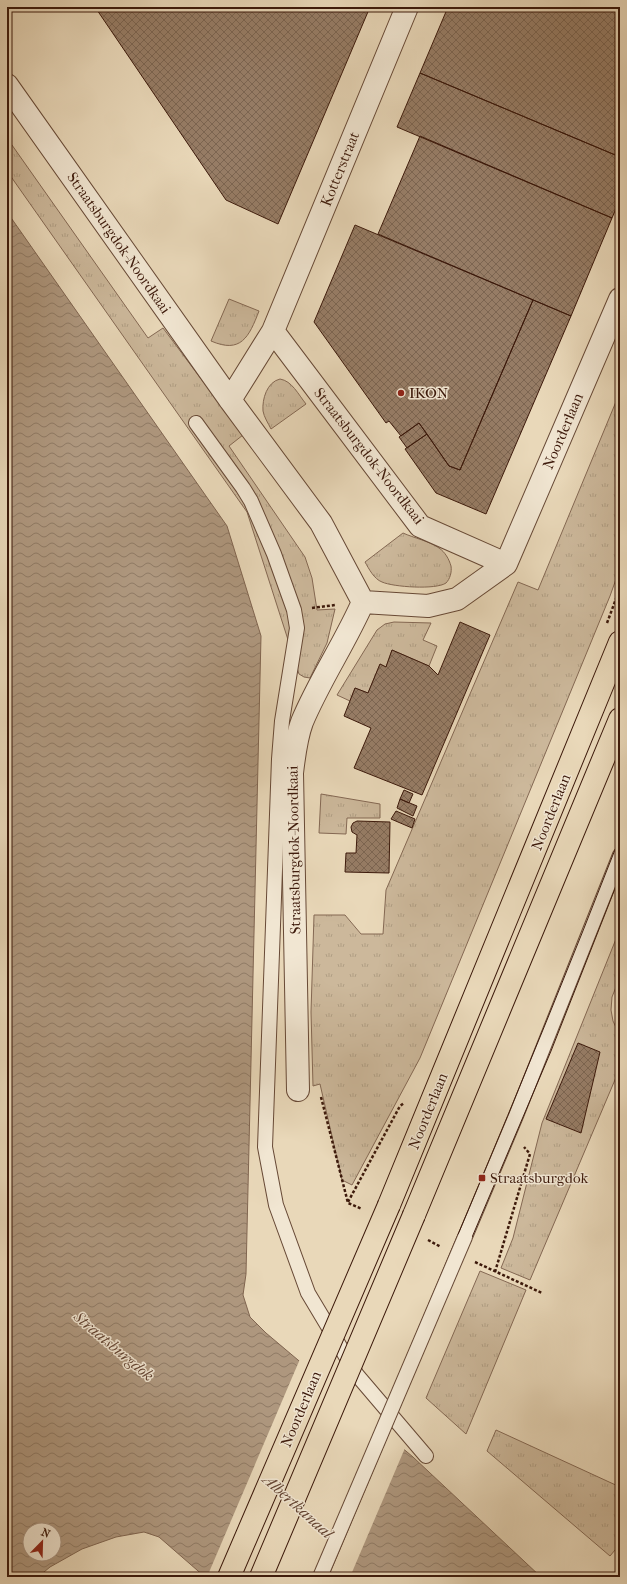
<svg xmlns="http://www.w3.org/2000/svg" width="627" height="1584" viewBox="0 0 627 1584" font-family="'IM FELL French Canon',serif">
<defs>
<pattern id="grass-tufts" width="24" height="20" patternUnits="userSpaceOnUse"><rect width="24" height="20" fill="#ccb89b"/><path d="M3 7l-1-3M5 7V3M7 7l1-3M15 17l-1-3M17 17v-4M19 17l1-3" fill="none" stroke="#b09e84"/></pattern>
<pattern id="water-waves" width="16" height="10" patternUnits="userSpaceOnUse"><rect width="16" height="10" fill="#ae977e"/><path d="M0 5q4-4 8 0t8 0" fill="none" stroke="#8f7a65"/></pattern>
<pattern id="building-cross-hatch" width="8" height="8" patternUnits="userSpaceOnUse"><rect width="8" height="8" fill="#967c65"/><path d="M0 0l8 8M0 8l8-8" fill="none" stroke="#7c6551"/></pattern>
</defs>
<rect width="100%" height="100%" fill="#e9d8b9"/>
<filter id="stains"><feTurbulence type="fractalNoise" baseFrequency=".005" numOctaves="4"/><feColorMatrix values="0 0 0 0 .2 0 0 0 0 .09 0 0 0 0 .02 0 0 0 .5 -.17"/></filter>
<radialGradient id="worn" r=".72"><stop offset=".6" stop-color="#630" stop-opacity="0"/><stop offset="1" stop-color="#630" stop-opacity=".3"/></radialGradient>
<!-- grass -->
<path fill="url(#grass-tufts)" stroke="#846853" d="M7,138L148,338L163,328L243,435L229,446L305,557L312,578L317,610L335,609L327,643L310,678L304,677L299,674L247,512L7,171Z
M229,299L259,311C249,337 241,354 211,341Z
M280,379C292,381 298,394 306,404L271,429C268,423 264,417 263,411C262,399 267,382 280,379Z
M620,392V568L610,596L420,1058L352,1185L342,1180L320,1084L313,1086L311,1012L314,915H345L361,934H383L386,890L518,582L538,590Z
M403,533C414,538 429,541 439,548C445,552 449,559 451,566C452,572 450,579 446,583C436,590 393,587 382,582C374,579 369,569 365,562Z
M394,622L431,623L423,640L437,646L429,666L392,650L386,667L380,664L368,693L355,688L350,701L337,695L377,630L385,624Z
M321,794L380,804V818H347L346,834L319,833Z
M620,929V977L612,997L611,1010L613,1021L620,1036V1068L530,1280L501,1268L513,1238L542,1123Z
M480,1271L526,1290L466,1434L426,1398Z
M496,1430L620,1487V1544L610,1556L487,1451Z"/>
<!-- water -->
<path fill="url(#water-waves)" stroke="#806550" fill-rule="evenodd" d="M7,212L227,526L261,636L246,1274L243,1295L250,1317L266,1333L413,1457L541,1577H205L159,1537L144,1532L116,1537L82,1549L50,1567L38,1577H7ZM30,1530H54V1554H30Z"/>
<!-- pier -->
<path fill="#e9d8b9" d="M300,1359L405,1448L350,1577H207Z"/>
<!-- building -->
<path fill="url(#building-cross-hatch)" stroke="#3c190b" d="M95,7H370L278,224L226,200Z
M448,7H620V157L420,73Z
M420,73L620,157V199L612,218L397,127Z
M420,136L612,218L571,316L378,234Z
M355,225L533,300L460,470L449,466L419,423L401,436L389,421L386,423L314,322Z
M533,300L571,316L486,514L436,493L405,449L427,434L449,466L460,470Z
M419,423L427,434L407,448L399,437Z
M460,622L490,635L422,795L354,768L371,728L344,716L355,688L368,693L380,664L386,667L392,650L429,666L438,675Z
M404,790L413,794L409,803L400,799Z
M400,799L417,806L413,816L397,808Z
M396,811L415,819L412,828L391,819Z
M357,821L390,822L389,873L345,872L346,853H356L357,835L352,832L351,827L353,823Z
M578,1043L600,1052L581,1133L546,1119Z"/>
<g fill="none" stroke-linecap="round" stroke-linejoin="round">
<!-- lane casing -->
<g stroke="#674936" stroke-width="16">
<path id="lane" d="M196,423L243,488L251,501L274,554L294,610L297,628L282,721L279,759L265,1147L276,1205L308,1293L357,1375L426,1456
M465,1237L516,1116L620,855"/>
</g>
<!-- street casing -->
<g stroke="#674936" stroke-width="24">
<path id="street" d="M7,85L230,400L321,523L363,602
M273,331L420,526L506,564
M230,400L273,331L407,7
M363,602L428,606L457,599L506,564L620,299
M298,1090L292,773C294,756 296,738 302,722C319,681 345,643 363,602"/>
</g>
<!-- primary casing -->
<g stroke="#3c190b" stroke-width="24">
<path id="primary" d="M389,1205L620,642
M414,1215L620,719"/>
</g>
<!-- path -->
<path stroke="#3c190b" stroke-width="2.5" stroke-dasharray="3 2" stroke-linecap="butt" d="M312,608L335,605
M607,623L620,588
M321,1097L348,1203L362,1209
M348,1202L400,1106L404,1103
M428,1240L441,1247
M475,1262L542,1293
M495,1272L530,1154L524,1147"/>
<!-- lane -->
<use href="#lane" stroke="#f1e6d2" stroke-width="14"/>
<!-- street -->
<use href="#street" stroke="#f1e6d2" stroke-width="22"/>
<!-- primary -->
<use href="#primary" stroke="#e9d8b9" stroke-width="22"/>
<!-- tram -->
<path stroke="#3c190b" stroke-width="1" d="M313,1577C417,1331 523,1086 620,837
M328,1577L551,1051L620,876"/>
<!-- lane-bridge casing -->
<g stroke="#674936" stroke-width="16" stroke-linecap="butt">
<path id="lane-bridge" d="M320,1577L465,1237"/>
</g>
<!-- primary-bridge casing -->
<g stroke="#3c190b" stroke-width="24" stroke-linecap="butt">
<path id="primary-bridge" d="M229,1577L389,1205
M261,1577L414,1215"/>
</g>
<!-- lane-bridge -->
<use href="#lane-bridge" stroke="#f1e6d2" stroke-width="14"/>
<!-- primary-bridge -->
<use href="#primary-bridge" stroke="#e9d8b9" stroke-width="22"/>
</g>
<!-- markers -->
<g fill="#8f2418" stroke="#f1e6d2" stroke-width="1.5">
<circle cx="401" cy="393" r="4"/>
<rect x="478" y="1174" width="8" height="8" rx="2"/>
</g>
<g text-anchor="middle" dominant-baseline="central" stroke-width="3" stroke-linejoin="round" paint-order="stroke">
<!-- street labels -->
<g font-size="15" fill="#3c190b" stroke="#f1e6d2">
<text transform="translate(340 169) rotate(-68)">Kotterstraat</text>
<text transform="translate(119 243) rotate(55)">Straatsburgdok-Noordkaai</text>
<text transform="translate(563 431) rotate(-67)">Noorderlaan</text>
<text transform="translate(369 456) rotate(52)">Straatsburgdok-Noordkaai</text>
<text transform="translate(551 812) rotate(-68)">Noorderlaan</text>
<text transform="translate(294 850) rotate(-91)">Straatsburgdok-Noordkaai</text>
<text transform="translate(428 1111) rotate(-68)">Noorderlaan</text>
<text transform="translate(301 1409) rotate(-67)">Noorderlaan</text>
</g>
<!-- poi labels -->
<g font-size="15" fill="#3c190b" stroke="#f1e6d2" text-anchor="start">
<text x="409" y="393">IKON</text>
<text x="490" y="1178">Straatsburgdok</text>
</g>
<!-- water labels -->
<g font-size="16" font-style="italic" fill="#644533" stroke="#f1e6d2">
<text transform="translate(114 1346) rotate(40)">Straatsburgdok</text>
<text transform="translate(298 1506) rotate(42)">Albertkanaal</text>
</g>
</g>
<!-- margin -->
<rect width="627" height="1584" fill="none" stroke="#e9d8b9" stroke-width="24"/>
<rect x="8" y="8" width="611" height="1568" fill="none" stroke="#3c190b" stroke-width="2"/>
<rect x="12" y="12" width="603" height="1560" fill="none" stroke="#3c190b"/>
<!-- north arrow -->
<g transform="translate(42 1542) rotate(23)"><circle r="19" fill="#f1e6d2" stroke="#a99482"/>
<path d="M0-3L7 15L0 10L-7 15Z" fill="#8f2418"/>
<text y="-6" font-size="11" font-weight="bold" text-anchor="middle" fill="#3c190b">N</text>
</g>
<rect width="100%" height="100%" filter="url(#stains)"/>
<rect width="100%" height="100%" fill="url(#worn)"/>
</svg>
